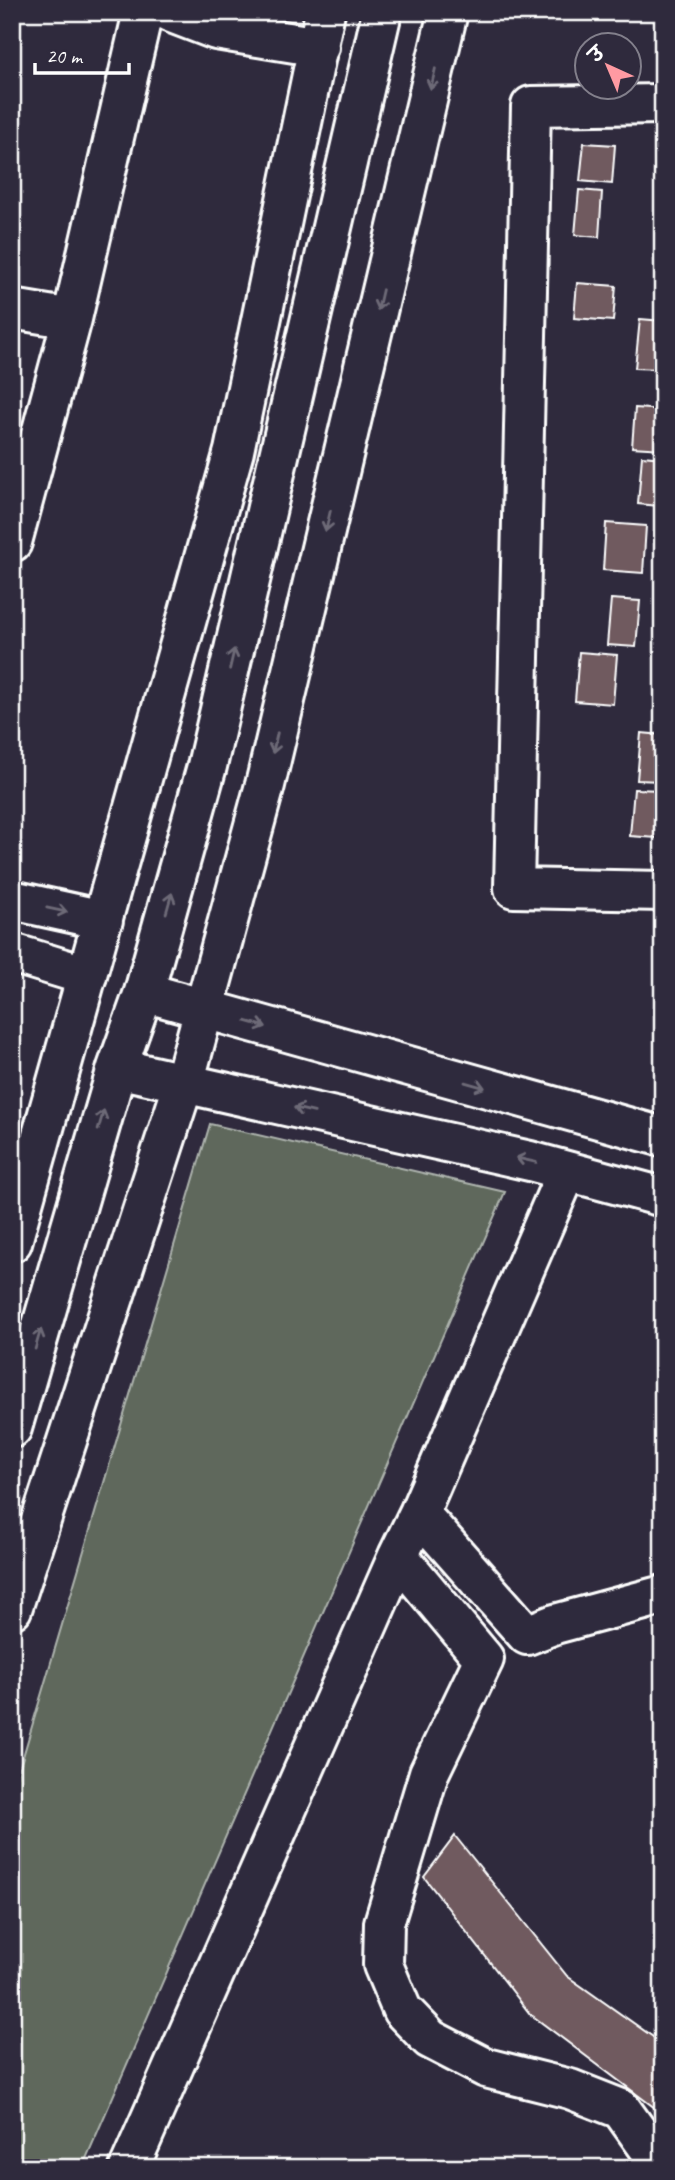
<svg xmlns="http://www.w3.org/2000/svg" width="675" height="2180" viewBox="0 0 675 2180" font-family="Caveat,'Playpen Sans Deva',sans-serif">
<rect width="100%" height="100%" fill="#2f2a3d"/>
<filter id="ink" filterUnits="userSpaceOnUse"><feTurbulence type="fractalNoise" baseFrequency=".0143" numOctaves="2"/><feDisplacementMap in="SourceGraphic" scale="14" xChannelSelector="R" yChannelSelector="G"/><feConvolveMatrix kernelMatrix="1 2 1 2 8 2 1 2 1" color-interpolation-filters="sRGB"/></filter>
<g filter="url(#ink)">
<!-- green -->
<path fill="#5e685c" stroke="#aeb4ae" stroke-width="2" d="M210,1124L505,1192L82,2168H12V1794Z"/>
<!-- building -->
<path fill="#705a5f" stroke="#fff" stroke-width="2" d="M584,143L615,145L612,184L580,181Z
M579,190L602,192L599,237L575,235Z
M577,283L616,286L613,321L574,318Z
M640,319L663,321L659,369L635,368Z
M635,408L663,410V449L632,447Z
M642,456L663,458L659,506L638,504Z
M606,523L646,526L643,573L603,570Z
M611,599L640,601L636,647L607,645Z
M579,652L617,655L613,704L575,701Z
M641,733L663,735L661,781L637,780Z
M634,789L661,790L657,838L630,836Z
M455,1836L567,1976L663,2044V2114L530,2014L424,1877Z"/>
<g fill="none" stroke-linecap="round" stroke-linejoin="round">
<!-- minor casing -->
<g stroke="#fff" stroke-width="44">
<path id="minor" d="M169,12L216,30L319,47
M663,104L531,106L514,888L663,891
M12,309L72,319
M12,542L72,319L143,12
M12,900L103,920
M12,953L87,976
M144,992L663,1137
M117,1068L530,1161L663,1197
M12,1242L234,451L325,12
M12,1428L117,1068L144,992L207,766L382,12
M419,1513L527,1635L555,1624L663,1595
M398,1556L484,1659L429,1773L384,1923L383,1965L402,2010L430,2039L486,2068L570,2089L621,2109L656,2158L660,2168
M12,1609L184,1083L265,785L448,12
M129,2168L398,1556L419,1513L567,1171"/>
</g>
<!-- minor -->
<use href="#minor" stroke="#2f2a3d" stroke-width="38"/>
</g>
<!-- one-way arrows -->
<defs><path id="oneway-shaft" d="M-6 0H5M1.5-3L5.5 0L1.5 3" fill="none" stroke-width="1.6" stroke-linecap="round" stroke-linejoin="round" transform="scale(1.75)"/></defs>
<g stroke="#6d6a77">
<use href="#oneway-shaft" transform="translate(433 79) rotate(103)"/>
<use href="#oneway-shaft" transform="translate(380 300) rotate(103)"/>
<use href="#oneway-shaft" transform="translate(328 521) rotate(103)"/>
<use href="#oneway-shaft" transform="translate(232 659) rotate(-77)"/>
<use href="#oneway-shaft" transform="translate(275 743) rotate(103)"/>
<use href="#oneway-shaft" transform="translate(169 903) rotate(-74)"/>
<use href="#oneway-shaft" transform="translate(57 910) rotate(12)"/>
<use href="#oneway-shaft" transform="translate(256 1024) rotate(16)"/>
<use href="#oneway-shaft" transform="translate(475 1085) rotate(16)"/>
<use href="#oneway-shaft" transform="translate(304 1110) rotate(-167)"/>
<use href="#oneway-shaft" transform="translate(101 1120) rotate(-74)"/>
<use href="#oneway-shaft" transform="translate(526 1160) rotate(-167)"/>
<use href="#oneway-shaft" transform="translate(38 1339) rotate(-74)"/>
</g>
</g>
<!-- margin -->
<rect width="675" height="2180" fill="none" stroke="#2f2a3d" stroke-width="42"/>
<rect x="21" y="21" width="633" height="2138" fill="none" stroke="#fff" stroke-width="2.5" filter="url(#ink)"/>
<!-- north arrow -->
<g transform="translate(608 66) rotate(316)"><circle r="33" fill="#2f2a3d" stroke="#827f8b" stroke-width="2"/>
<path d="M0-5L12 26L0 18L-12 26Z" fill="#ff9aa2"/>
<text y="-10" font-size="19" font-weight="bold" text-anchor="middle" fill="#ffffff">उ</text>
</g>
<!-- scale -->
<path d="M35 63v10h94v-10" fill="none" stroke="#ffffff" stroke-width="3.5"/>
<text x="46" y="63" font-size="21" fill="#ffffff" stroke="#2f2a3d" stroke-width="5" paint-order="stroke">20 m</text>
</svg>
